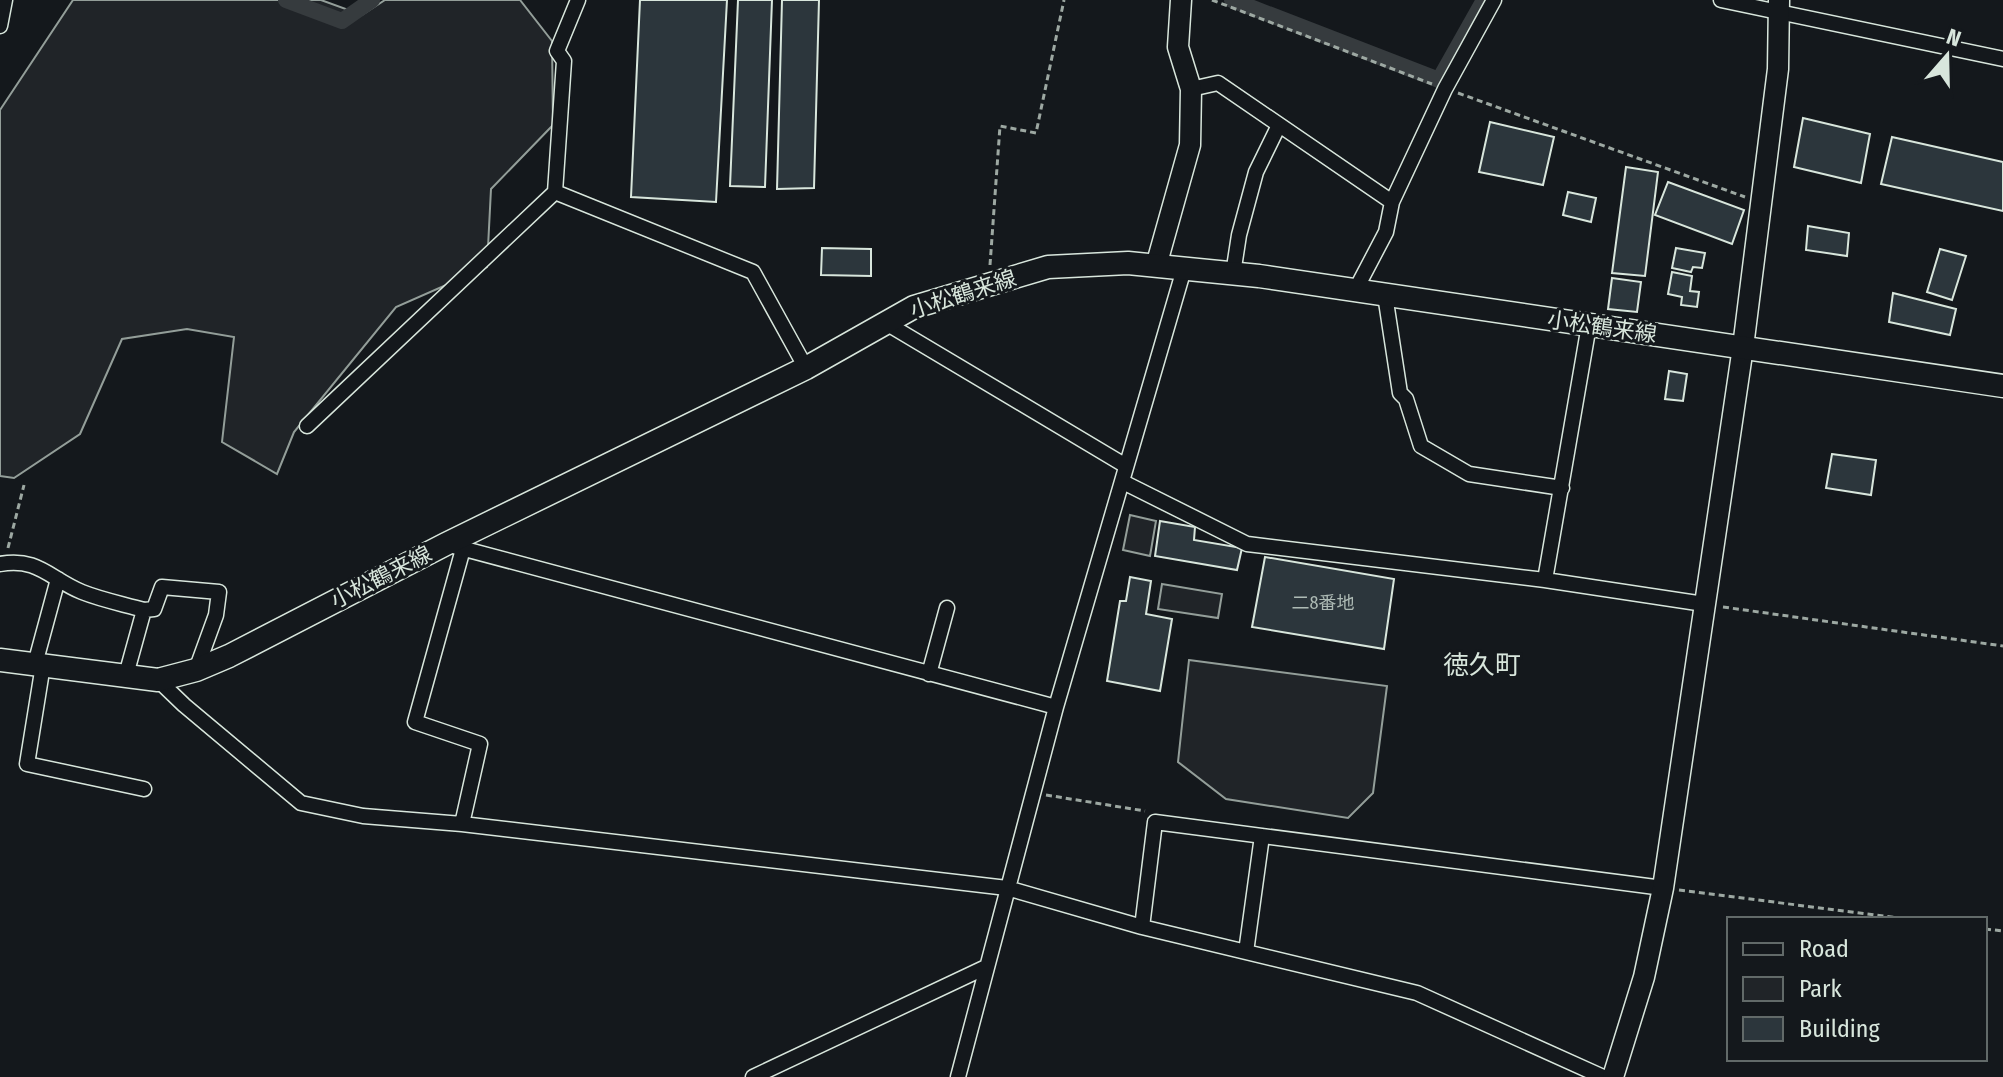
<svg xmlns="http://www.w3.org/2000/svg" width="2003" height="1077" viewBox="0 0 2003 1077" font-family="'Fira Sans Condensed','Noto Sans JP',sans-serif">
<rect width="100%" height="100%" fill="#14181c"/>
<!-- green -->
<path fill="#202428" stroke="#939e99" stroke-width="2" d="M73,0H321L362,15L385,0H520L552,41L553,125L491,189L487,267L396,307L294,432L277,474L222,442L234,337L187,329L122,339L80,434L14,478L0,476V110Z
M1130,515L1156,521L1150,556L1123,550Z
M1162,584L1222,594L1218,618L1158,609Z
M1189,660L1387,686L1373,793L1348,818L1226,799L1178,762Z"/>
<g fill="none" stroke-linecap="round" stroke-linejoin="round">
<!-- canal -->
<path stroke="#363b3e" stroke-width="16" d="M286,0L342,21L372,0
M1232,0L1439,80L1484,0"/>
</g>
<!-- building -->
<path fill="#2c363c" stroke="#d8e6dc" stroke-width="2" d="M640,0H727L716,202L631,197Z
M738,0H772L765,187L730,186Z
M782,0H819L814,188L777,189Z
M1803,118L1870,134L1861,183L1794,167Z
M1490,122L1554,137L1543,185L1479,172Z
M1892,137L2003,162V211L1881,184Z
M1626,167L1658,172L1645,276L1612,273Z
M1668,182L1744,210L1732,244L1655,215Z
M1568,192L1596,198L1591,222L1563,215Z
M1808,226L1849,233L1847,256L1806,250Z
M822,248L871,249V276L821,275Z
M1676,248L1705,253L1702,268L1693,267L1691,272L1672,268Z
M1940,249L1966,256L1952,300L1927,292Z
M1672,272L1692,276L1690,291L1699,292L1697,307L1681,305L1682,297L1668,294Z
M1612,278L1641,282L1637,312L1608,309Z
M1893,293L1956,309L1950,335L1889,322Z
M1669,371L1687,374L1683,401L1665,399Z
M1832,454L1876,460L1871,495L1826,488Z
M1160,521L1195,527L1194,540L1242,548L1237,570L1155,556Z
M1265,557L1394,579L1384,649L1252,627Z
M1130,577L1151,581L1146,614L1172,619L1160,691L1107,681L1120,601H1126Z"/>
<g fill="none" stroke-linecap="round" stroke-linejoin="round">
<!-- street casing -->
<g stroke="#d8e6dc" stroke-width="17">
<path id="street" d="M1721,0L2003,59
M0,26L5,0
M1191,89L1218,83L1392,202
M555,192L753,272L806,368
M1233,274L1239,235L1256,172L1279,125
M1355,291L1386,232L1392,202L1445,89L1494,0
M1385,295L1400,393L1406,399L1421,446L1469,474L1562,488
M886,323L1126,466
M307,426L555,192L564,61L557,51L578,0
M1123,482L1247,544L1545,580L1704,604
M446,544L1056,707
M0,564C38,557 50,579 82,592C102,600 123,604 144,610L154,609L162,587L219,592L216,615L196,670
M1545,580L1589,325
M35,664L58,579
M43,665L27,764L144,789
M929,674L947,608
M126,675L144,610
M158,680L184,705L301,803L363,816L462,824L1007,888L1142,927L1417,993L1603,1077
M462,824L480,744L415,722L463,549
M1142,927L1155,822L1663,888
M1246,952L1262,836
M753,1077L986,967
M958,1077L1056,707L1184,269"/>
</g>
<!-- secondary casing -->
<g stroke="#d8e6dc" stroke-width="23">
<path id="secondary" d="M1156,266L1190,145L1191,89L1178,47L1181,0
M1613,1077L1644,977L1663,888L1743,347L1778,69L1779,0"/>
</g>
<!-- primary casing -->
<g stroke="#d8e6dc" stroke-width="25">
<path id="primary" d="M0,660L158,680L196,670L229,656L446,544L806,368L914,307L1048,267L1128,263L1259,276L2003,386"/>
</g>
<!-- path -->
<path stroke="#9da8a2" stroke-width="3" stroke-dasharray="6 4" stroke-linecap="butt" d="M1212,0L1432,84
M1458,93L1745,197
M990,265L1000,126L1036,133L1064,0
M8,548L24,485
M1723,607L2003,646
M1046,795L1145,811
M1679,890L1907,919
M1985,929L2003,931"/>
<!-- street -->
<use href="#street" stroke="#14181c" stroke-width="14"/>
<!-- secondary -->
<use href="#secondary" stroke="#14181c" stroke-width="20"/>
<!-- primary -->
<use href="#primary" stroke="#14181c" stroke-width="22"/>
</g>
<g text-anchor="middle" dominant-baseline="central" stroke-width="6" stroke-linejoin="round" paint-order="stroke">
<!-- number labels -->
<g font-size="18" fill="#adbab4">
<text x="1323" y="603">二8番地</text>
</g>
<!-- street labels -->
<g font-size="22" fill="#d8e6dc" stroke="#14181c">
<text transform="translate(963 294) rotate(-18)">小松鶴来線</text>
<text transform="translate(1602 327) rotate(8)">小松鶴来線</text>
<text transform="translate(381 577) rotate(-27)">小松鶴来線</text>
</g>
<!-- quarter labels -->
<g font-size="26" fill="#d8e6dc" stroke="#14181c">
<text x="1482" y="665">徳久町</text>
</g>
</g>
<!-- legend -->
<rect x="1727" y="917" width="260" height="144" fill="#14181c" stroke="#626a69" stroke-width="2"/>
<rect x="1743" y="943" width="40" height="12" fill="#14181c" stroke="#626a69" stroke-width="2"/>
<text x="1799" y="957" font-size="24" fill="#d8e6dc">Road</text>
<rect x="1743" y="977" width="40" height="24" fill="#202428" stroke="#626a69" stroke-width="2"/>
<text x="1799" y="997" font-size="24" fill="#d8e6dc">Park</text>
<rect x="1743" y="1017" width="40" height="24" fill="#2c363c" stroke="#626a69" stroke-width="2"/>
<text x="1799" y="1037" font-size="24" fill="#d8e6dc">Building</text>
<!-- north arrow -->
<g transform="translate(1947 56) rotate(20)" stroke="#14181c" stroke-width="6" paint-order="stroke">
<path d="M0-6L14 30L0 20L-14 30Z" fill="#d8e6dc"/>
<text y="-12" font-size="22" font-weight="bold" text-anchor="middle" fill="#d8e6dc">N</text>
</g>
</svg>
